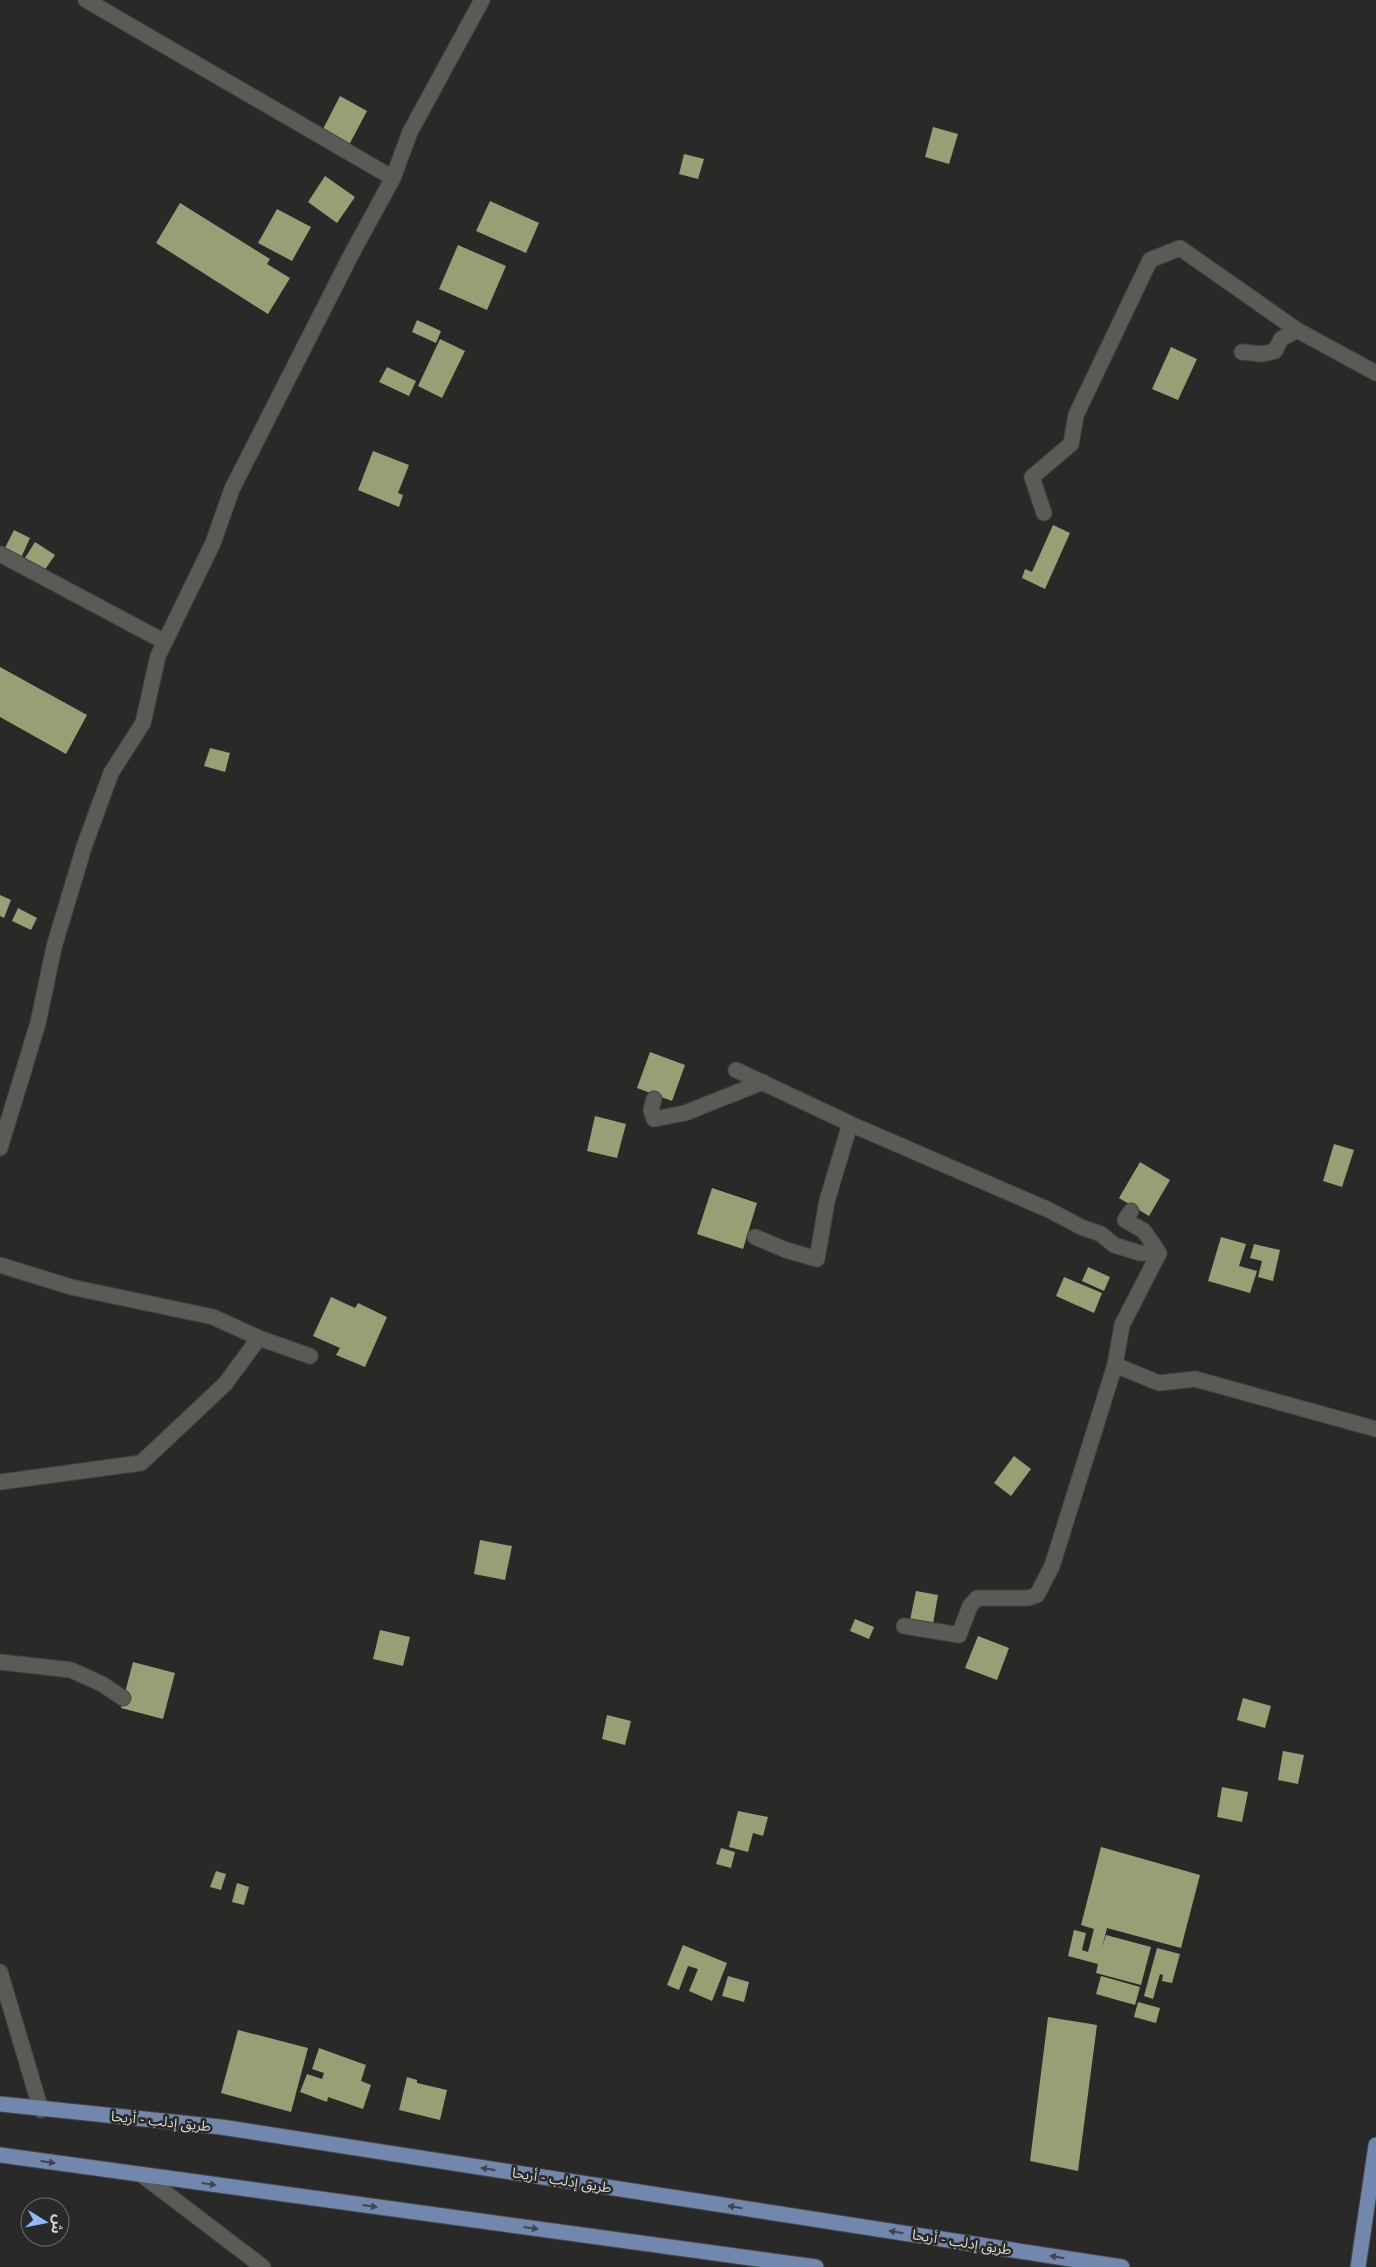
<svg xmlns="http://www.w3.org/2000/svg" width="1376" height="2267" viewBox="0 0 1376 2267" font-family="Arial,'Noto Sans Arabic',sans-serif">
<rect width="100%" height="100%" fill="#292a27"/>
<!-- building -->
<path fill="#979f74" d="M340,96L367,111L349,145L322,131Z
M933,127L958,134L949,164L925,157Z
M684,154L704,159L698,179L679,174Z
M325,176L355,197L337,223L308,202Z
M490,201L539,223L526,253L476,231Z
M180,203L270,259L267,264L290,278L268,314L156,243Z
M277,209L311,227L292,261L258,243Z
M458,245L506,266L487,310L439,289Z
M417,320L441,331L436,343L412,332Z
M440,339L465,351L442,398L418,386Z
M1171,347L1197,359L1178,400L1152,389Z
M387,367L416,381L409,396L379,382Z
M373,451L409,465L398,493L403,495L399,507L358,490Z
M1053,525L1070,533L1045,589L1022,578L1025,569L1032,572Z
M14,530L30,538L20,560L3,552Z
M35,542L55,555L42,574L23,561Z
M0,667L87,715L66,754L0,717Z
M210,748L230,753L225,772L204,766Z
M0,895L11,900L4,918L0,916Z
M18,908L37,918L31,930L12,921Z
M650,1052L685,1065L672,1101L637,1088Z
M595,1116L626,1124L617,1158L587,1151Z
M1334,1144L1354,1150L1342,1187L1323,1181Z
M1140,1162L1170,1180L1149,1216L1119,1198Z
M712,1188L757,1203L743,1249L697,1234Z
M1221,1237L1246,1244L1239,1266L1257,1271L1250,1293L1208,1281Z
M1254,1244L1280,1250L1273,1281L1258,1277L1262,1261L1250,1258Z
M1088,1267L1110,1277L1104,1291L1082,1281Z
M1064,1277L1102,1293L1094,1313L1056,1296Z
M331,1297L355,1308L358,1303L387,1317L365,1367L336,1355L340,1348L313,1336Z
M1014,1456L1031,1469L1011,1496L994,1483Z
M480,1540L512,1546L505,1580L474,1574Z
M916,1591L938,1595L933,1624L910,1620Z
M855,1619L874,1627L869,1639L850,1631Z
M380,1630L410,1637L403,1666L373,1659Z
M978,1636L1009,1648L997,1680L965,1668Z
M133,1662L175,1673L163,1719L121,1708Z
M1243,1698L1271,1706L1265,1728L1237,1720Z
M607,1715L631,1721L625,1745L602,1739Z
M1283,1751L1304,1755L1298,1784L1278,1780Z
M1222,1787L1248,1792L1242,1822L1217,1817Z
M738,1811L768,1817L763,1836L753,1833L748,1852L729,1847Z
M1101,1847L1200,1875L1181,1948L1107,1928L1102,1948L1106,1935L1151,1947L1141,1985L1096,1973L1098,1964L1068,1956L1074,1930L1086,1933L1082,1950L1088,1952L1094,1929L1081,1925Z
M721,1848L735,1852L731,1868L716,1864Z
M216,1871L226,1874L221,1890L210,1887Z
M237,1883L249,1887L244,1905L232,1902Z
M683,1945L727,1963L712,2001L689,1991L698,1969L688,1966L679,1990L667,1985Z
M1157,1948L1180,1954L1172,1983L1162,1981L1163,1975L1160,1974L1153,1999L1144,1996Z
M728,1976L749,1982L744,2002L722,1996Z
M1101,1976L1140,1987L1135,2005L1096,1994Z
M1138,2002L1160,2008L1156,2023L1134,2017Z
M1048,2017L1097,2025L1078,2171L1030,2161Z
M238,2030L308,2048L291,2112L221,2093Z
M319,2048L366,2065L361,2081L371,2085L363,2109L328,2097L327,2102L300,2092L307,2074L322,2079L324,2073L312,2069Z
M407,2077L417,2080V2083L447,2090L440,2120L399,2110Z"/>
<g fill="none" stroke-linecap="round" stroke-linejoin="round">
<!-- minor casing -->
<g stroke="#454543" stroke-width="17">
<path id="minor" d="M86,0L393,178
M1242,352L1262,354L1275,351L1281,339L1297,330L1376,373
M1044,513L1032,477L1071,444L1076,415L1150,260L1180,248L1297,330
M0,554L165,642
M736,1070L855,1126L1049,1210L1081,1227L1101,1234L1114,1245L1140,1253H1159
M654,1099L651,1110L654,1119L685,1113L763,1082
M0,1148L38,1023L54,947L84,847L111,773L143,723L158,656L213,543L232,489L352,253L393,178L410,132L482,0
M755,1237L786,1250L817,1259L827,1201L850,1124
M0,1265L71,1287L213,1317L259,1338
M1115,1365L1122,1325L1159,1253L1144,1231L1125,1220L1131,1211
M0,1482L141,1463L225,1384L259,1338L310,1356
M904,1626L959,1635L970,1606L977,1598H1028L1037,1595L1052,1566L1115,1365L1159,1383L1195,1379L1376,1429
M0,1662L71,1670L102,1684L123,1698
M0,1972L41,2110
M142,2175L263,2267"/>
</g>
<!-- major casing -->
<g stroke="#454543" stroke-width="17">
<path id="major" d="M0,2104L221,2127L1122,2267
M0,2155L816,2267
M1358,2267L1376,2145"/>
</g>
<!-- minor -->
<use href="#minor" stroke="#5a5b57" stroke-width="15"/>
<!-- major -->
<use href="#major" stroke="#7187ad" stroke-width="15"/>
</g>
<!-- one-way arrows -->
<defs><path id="oneway-solid" d="M-6-.8H1V-3.2L6.5 0L1 3.2V.8H-6Z" transform="scale(1.25)"/></defs>
<g fill="#3f464f">
<use href="#oneway-solid" transform="translate(48 2162) rotate(8)"/>
<use href="#oneway-solid" transform="translate(488 2169) rotate(-171)"/>
<use href="#oneway-solid" transform="translate(209 2184) rotate(8)"/>
<use href="#oneway-solid" transform="translate(370 2206) rotate(8)"/>
<use href="#oneway-solid" transform="translate(735 2207) rotate(-171)"/>
<use href="#oneway-solid" transform="translate(531 2228) rotate(8)"/>
<use href="#oneway-solid" transform="translate(896 2232) rotate(-171)"/>
<use href="#oneway-solid" transform="translate(1057 2257) rotate(-171)"/>
</g>
<g text-anchor="middle" dominant-baseline="central" stroke-width="5" stroke-linejoin="round" paint-order="stroke">
<!-- street labels -->
<g font-size="14" fill="#d6d6d4" stroke="#292a27">
<text transform="translate(161 2121) rotate(6)">طريق إدلب - أريحا</text>
<text transform="translate(562 2180) rotate(9)">طريق إدلب - أريحا</text>
<text transform="translate(962 2242) rotate(9)">طريق إدلب - أريحا</text>
</g>
</g>
<!-- north arrow -->
<g transform="translate(45 2222) rotate(100)"><circle r="24" fill="#292a27" stroke="#6e6f6c"/>
<path d="M0-4L9 19L0 12L-9 19Z" fill="#91b8fd"/>
<text y="-8" font-size="14" font-weight="bold" text-anchor="middle" fill="#d6d6d4">ش</text>
</g>
</svg>
